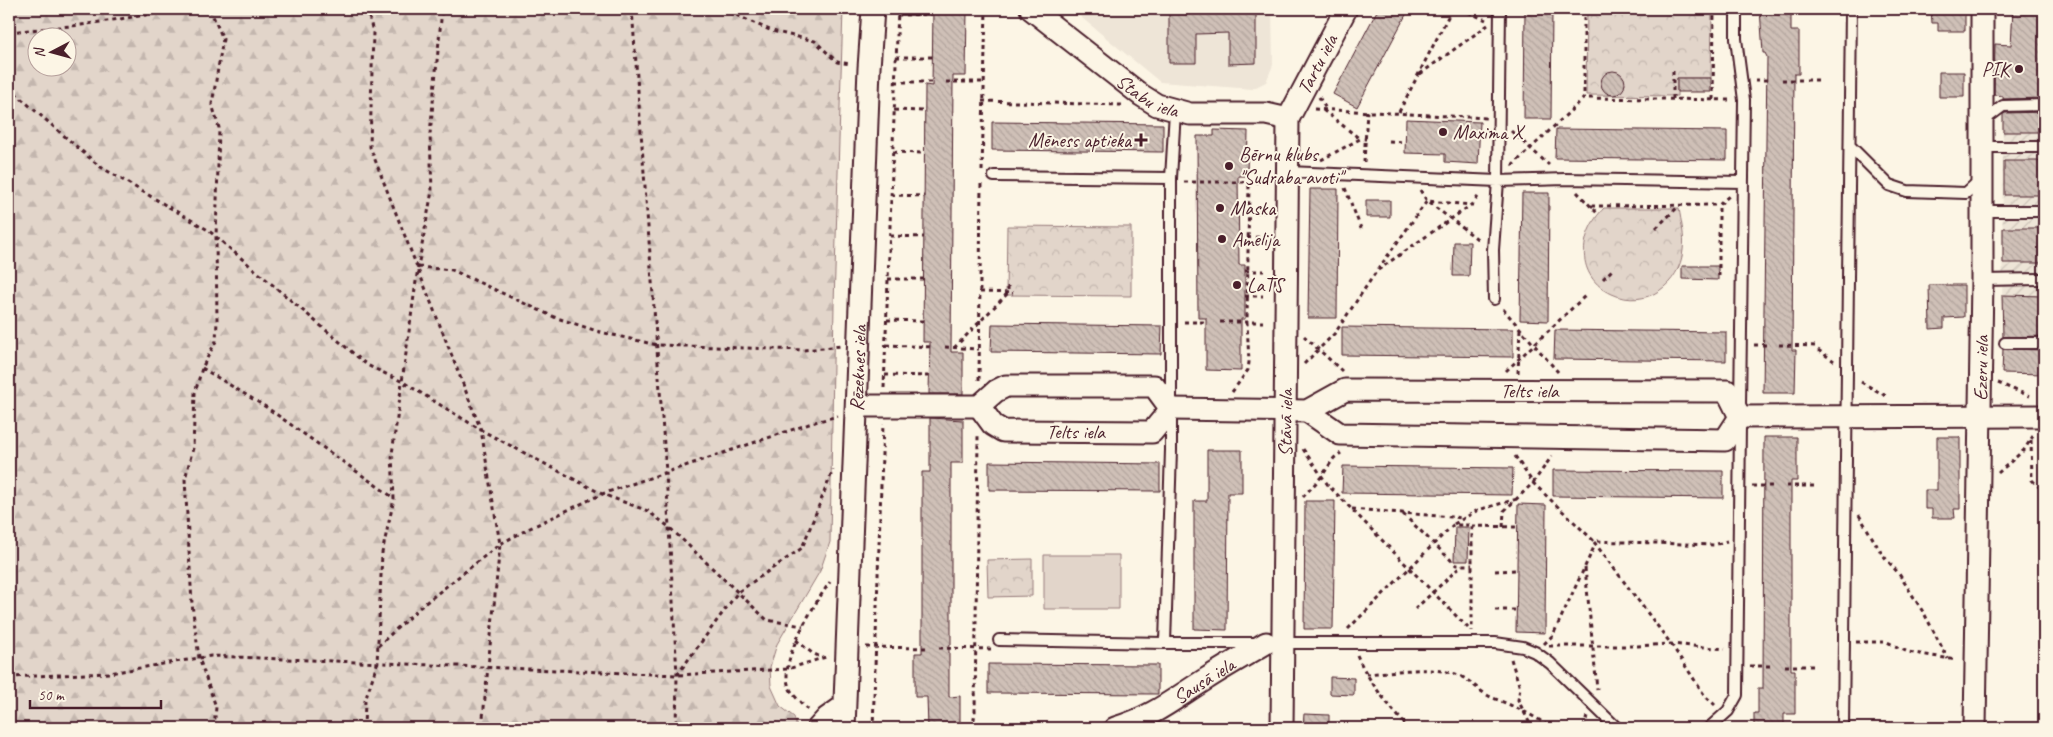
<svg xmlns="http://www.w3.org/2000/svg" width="2053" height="737" viewBox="0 0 2053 737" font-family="Caveat,sans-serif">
<defs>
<pattern id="industrial-furrows" width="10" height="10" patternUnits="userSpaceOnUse" patternTransform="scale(1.25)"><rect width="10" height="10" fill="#eee5d7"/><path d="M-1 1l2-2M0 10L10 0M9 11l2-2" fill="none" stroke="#cec4b9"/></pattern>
<pattern id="forest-firs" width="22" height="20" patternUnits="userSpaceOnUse" patternTransform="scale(1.25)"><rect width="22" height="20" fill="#e2d5ca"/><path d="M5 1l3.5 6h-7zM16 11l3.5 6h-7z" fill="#c3b6ae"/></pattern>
<pattern id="park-crowns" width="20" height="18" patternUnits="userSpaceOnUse" patternTransform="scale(1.25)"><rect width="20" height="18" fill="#e2d5ca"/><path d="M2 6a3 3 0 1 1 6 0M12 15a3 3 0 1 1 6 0" fill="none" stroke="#c3b6ae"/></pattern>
<pattern id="building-back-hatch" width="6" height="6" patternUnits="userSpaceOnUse" patternTransform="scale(1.25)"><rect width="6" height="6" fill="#cfc0b7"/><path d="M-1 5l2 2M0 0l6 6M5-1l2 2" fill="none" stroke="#b3a59e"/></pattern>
</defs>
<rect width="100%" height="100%" fill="#fcf5e5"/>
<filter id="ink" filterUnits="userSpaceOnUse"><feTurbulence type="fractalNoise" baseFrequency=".02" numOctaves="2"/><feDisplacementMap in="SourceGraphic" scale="10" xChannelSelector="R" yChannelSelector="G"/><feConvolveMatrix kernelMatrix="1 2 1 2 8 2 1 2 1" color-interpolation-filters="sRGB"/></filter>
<g filter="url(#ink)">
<!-- built -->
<path fill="#eee5d7" d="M1071,9H1272L1273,65L1266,82L1252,89L1160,82Z"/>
<!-- industrial -->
<path fill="url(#industrial-furrows)" d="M2003,115H2044V374L2002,373Z"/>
<!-- grass -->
<path fill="#e2d5ca" stroke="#967a7a" d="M1044,555H1119V609H1044Z"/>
<!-- forest -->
<path fill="url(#forest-firs)" stroke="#967a7a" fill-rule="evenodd" d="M9,9H843L834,304L830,542L820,571L777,644L770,667L771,686L780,706L794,717L797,728H9ZM38,38H68V68H38Z"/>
<!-- park -->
<path fill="url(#park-crowns)" stroke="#967a7a" d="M1587,9H1712L1711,78H1677V96L1586,95Z
M1604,208H1679C1681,222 1685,236 1683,250C1680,284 1646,310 1612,294C1575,277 1578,234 1604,208Z
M1007,226L1131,227V296L1006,295Z
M1032,559V596L988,597L987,560Z"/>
<!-- building -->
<path fill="url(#building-back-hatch)" stroke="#4a1f2b" d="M933,9H967L966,76H953L951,352H963V394H929L930,342H923L925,85L932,86Z
M1169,9H1256V63L1228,64V33L1196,34V63H1169Z
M1378,9H1409L1357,107L1333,94Z
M1525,9H1552L1551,119H1524Z
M1760,9H1791V31H1799V74H1794L1792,350H1796L1795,393H1763L1767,57L1765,53H1763Z
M1931,9H1965V31H1938V23H1932Z
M2013,9H2044V98L2003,99V96L1994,95L1995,44L2011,45Z
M1601 83a12 12 0 1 1 24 0a12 12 0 1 1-24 0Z
M1939,72H1964V97H1939Z
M1677,78H1711V92H1677Z
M2044,112V132H2003V114L2005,113Z
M1406,119L1480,122L1478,164L1445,162V154L1405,153Z
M992,122L1163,124V152L992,150Z
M1556,129L1727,131V160L1555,158Z
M1214,130L1248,131L1247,176H1238L1239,265H1245V319H1241V371L1206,370V318H1198L1197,136H1214Z
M2004,161H2044V195H2004Z
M1310,189H1338L1337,318H1308Z
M1522,193H1549L1548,321L1520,320Z
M1366,200H1390V217H1366Z
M2003,228H2044V263H2003Z
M1454,242H1470L1469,276H1453Z
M1682,266H1718V280L1682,279Z
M1929,285H1964V317L1944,318V328L1930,329Z
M2002,295L2044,296V336L2003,337Z
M992,324L1162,326L1161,354L991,352Z
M1342,327L1513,329V357L1342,355Z
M1555,330L1726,332V361L1554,359Z
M2003,349L2044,350V374L2002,373Z
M930,418L963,420V463H951V645H949V697L960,696V728H928L927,697H915V653H922V472H930Z
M1764,437H1797V481H1791V670H1795V714H1784V728H1754V713H1758V688H1763Z
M1937,437H1960V509H1954L1955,518H1932V509H1925V490H1937Z
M1207,450H1242V493H1228L1227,630L1194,629V501H1207Z
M989,462L1160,464V491L989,490Z
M1343,466L1513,468L1512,495L1342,493Z
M1553,470L1723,471V498L1553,496Z
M1305,501H1335L1333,629H1304Z
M1518,504L1546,505L1545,633L1516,632Z
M1455,527H1469L1468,561H1454Z
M988,664L1158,665V694L988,693Z
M1330,677L1354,678V695L1330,694Z
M1304,714L1329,715V728H1303Z"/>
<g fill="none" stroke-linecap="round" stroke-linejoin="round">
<!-- service casing -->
<g stroke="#4a1f2b" stroke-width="14">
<path id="service" d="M1736,9V39L1744,100L1740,406
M1175,111L1171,178V450L1165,643H1257
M1983,121L2003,106L2044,105
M1850,146L1889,185L1907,191L1966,193L1981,179
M1982,147H2044
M1288,172L1498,181L1565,179L1743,182
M994,176L1171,178
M1981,211H2044
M1982,280L2044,279
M1494,299L1493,250L1498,181L1500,9
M2005,343H2044
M999,640L1165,643
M1282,643H1495L1523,647L1535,652L1550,663L1617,728
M1709,728L1728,711L1737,695L1740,425
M1843,728L1851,9"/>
</g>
<!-- minor casing -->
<g stroke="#4a1f2b" stroke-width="25">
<g id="minor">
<path id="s1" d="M1031,9L1141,95L1157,105L1190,114H1266L1288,119"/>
<path d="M857,406H979L996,391L1006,386H1154L1171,409"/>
<path id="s2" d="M979,406L993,425L1003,431L1152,432L1171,409"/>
<path id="s3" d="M1171,409L1307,411L1345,390L1727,391L1740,417"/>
<path d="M1307,411L1340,434L1725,440L1740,417"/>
<path d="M1740,417L2044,416"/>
<path d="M818,728L827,718L844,706"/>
<path id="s4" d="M844,728L869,68L873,9"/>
<path id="s5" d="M1115,728C1153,717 1174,699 1206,679C1226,666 1246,655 1266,643"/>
<path id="s6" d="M1282,728L1288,119L1346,9"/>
<path id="s7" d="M1975,728L1982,280V9"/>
</g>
</g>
<!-- path -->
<path stroke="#4a1f2b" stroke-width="3" stroke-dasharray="4 4" stroke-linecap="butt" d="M210,9L223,39L212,104L219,128L216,238L217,321L216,341L202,368L195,393L193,448L185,479L192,604L199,658L216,707L214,728
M367,9L373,32L370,147L481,430L500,544L482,728
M632,9L666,472L677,675L676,728
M722,9L772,31L815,41L837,62L851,64
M1461,9L1486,20
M1584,9V98
M897,15L932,14
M9,32L81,25L184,9
M896,57H932
M1673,71V99
M1420,74L1488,25
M1755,80H1769
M1782,80H1820
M895,82H934
M946,82H983
M9,88L99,166L208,230L367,365L403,382L481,430L602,494L648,511L669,527L767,620L803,626
M1319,97L1326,109
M1713,100L1714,9
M982,101L1122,105
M1314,109L1487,118
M894,110L925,111
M1323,110L1360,139
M1399,112L1452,9
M1511,131L1549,165
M1389,141L1405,142
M893,152L924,153
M1321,160L1360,139H1366
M1364,162L1367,111
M1512,166L1584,98L1731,100
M982,171L986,9
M1184,182H1271
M1345,188L1362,231
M1420,190L1427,201L1480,241
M1577,192L1597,213
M891,195L924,196
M1591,206L1719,205
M1239,212H1264
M1656,228L1679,206
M890,236L924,237
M1239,238L1264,237
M418,267L452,270L554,317L600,332L657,345L804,350L841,346
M1378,270L1471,205
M1245,271H1264
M1719,276V205L1729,196
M888,279H923
M1603,279L1613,269
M980,292L1013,293
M1245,296H1263
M1503,309L1558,372
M887,320L923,321
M1184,322H1208
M1220,322H1263
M1304,336L1342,371
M886,345L934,347
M1754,345H1767
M1779,345L1818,346
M945,347L979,349
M954,348L1008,293V286
M1818,350L1834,361
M1304,364L1335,333L1376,272L1427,201L1472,205L1480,194
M202,368L266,407L394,498
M1506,371L1585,296
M1518,373L1520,329
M885,375L930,376
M979,380L981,182
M1861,382L1888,397
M1998,383L2030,396
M884,388L898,9
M1232,392L1248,370L1249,362L1247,322L1249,182
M2031,440L2032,480L2044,492
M1303,449L1328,485L1470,630
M1515,456L1533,483L1594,541L1714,545L1727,541
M1998,473L2024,450L2033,436
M1752,486H1775
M1786,486H1816
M1303,497L1322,476L1334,458L1341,453
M1352,509L1464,518
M1403,514L1456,565H1472
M1859,515L1882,554L1899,574L1925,615L1948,659
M1454,524L1478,510L1517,499
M1472,526L1517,527
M1503,527L1504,511L1533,483L1552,456
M1594,542L1671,644L1705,696L1715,705
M1585,568L1597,689
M1495,571L1517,570
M1415,609L1462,565
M1495,610H1516
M1348,629L1453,525H1472V631
M796,640L812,653L823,658
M1856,642H1887L1908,652L1957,660
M1544,644L1553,635L1595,545
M378,646L419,608L500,544L530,528L602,494L815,422L838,416
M1549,646H1638L1671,644L1725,649
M866,647L926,648
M939,648L991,649
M1357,655C1369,683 1389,705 1408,728
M1511,659L1520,688L1518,700L1532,728
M1750,666H1773
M1785,666H1814
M1366,674C1395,672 1430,665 1458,675C1471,680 1480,693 1493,698C1507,703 1540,718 1550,728
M677,675L738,592L802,548L833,470
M9,677L110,673L211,656L677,675L788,669L829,656
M808,710C803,704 792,695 789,687C778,661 815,603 830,582
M364,728L365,701L377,664L382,553L394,499L392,454L418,267L432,191L430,134L442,9
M873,728L883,424
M972,728L975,714L978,436
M1584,728L1587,716"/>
<!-- service -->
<use href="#service" stroke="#fcf5e5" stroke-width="10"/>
<!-- minor -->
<use href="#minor" stroke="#fcf5e5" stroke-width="21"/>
</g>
</g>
<!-- markers -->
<g fill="#4a1f2b" stroke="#fcf5e5" stroke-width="2">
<circle cx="2019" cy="69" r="5"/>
<circle cx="1443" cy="132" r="5"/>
<path d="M1138.5 132.5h5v5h5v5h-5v5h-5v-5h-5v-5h5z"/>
<circle cx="1229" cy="166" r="5"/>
<circle cx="1220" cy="208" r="5"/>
<circle cx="1222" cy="239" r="5"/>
<circle cx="1237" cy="285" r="5"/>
</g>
<g text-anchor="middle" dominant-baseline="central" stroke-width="4" stroke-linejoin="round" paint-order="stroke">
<!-- street labels -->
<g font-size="20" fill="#4a1f2b" stroke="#fcf5e5">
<text stroke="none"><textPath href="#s6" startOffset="671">Tartu iela</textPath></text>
<text stroke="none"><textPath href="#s1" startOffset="146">Stabu iela</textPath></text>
<text stroke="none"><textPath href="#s4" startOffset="360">Rēzeknes iela</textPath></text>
<text stroke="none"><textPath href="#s7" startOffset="360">Ezeru iela</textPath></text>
<text stroke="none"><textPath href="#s3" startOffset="364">Telts iela</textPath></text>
<text stroke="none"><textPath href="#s6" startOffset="305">Stāvā iela</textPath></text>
<text stroke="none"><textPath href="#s2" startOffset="108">Telts iela</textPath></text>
<text stroke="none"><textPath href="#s5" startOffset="101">Sausā iela</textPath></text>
</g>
<!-- poi labels -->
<g font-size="20" fill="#4a1f2b" stroke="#fcf5e5" text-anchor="start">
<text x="2009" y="69" text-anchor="end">PIK</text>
<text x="1453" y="132">Maxima X</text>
<text x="1131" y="140" text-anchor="end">Mēness aptieka</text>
<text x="1239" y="154">Bērnu klubs<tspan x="1239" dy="23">"Sudraba avoti"</tspan></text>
<text x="1230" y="208">Maska</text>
<text x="1232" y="239">Amelija</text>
<text x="1247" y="285">LaTS</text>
</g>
</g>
<!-- margin -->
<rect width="2053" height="737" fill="none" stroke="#fcf5e5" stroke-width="30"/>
<rect x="15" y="15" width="2023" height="707" fill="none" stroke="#4a1f2b" stroke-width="2" filter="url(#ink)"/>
<!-- north arrow -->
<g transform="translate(52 52) rotate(264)"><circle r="24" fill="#fcf5e5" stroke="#b59f9b"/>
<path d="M0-4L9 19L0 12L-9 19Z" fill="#4a1f2b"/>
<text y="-8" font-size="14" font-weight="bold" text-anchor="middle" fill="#4a1f2b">N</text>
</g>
<!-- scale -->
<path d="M30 700v8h131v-8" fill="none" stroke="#4a1f2b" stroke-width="2.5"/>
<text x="38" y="700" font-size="15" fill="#4a1f2b" stroke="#fcf5e5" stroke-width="4" paint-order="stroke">50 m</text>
</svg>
